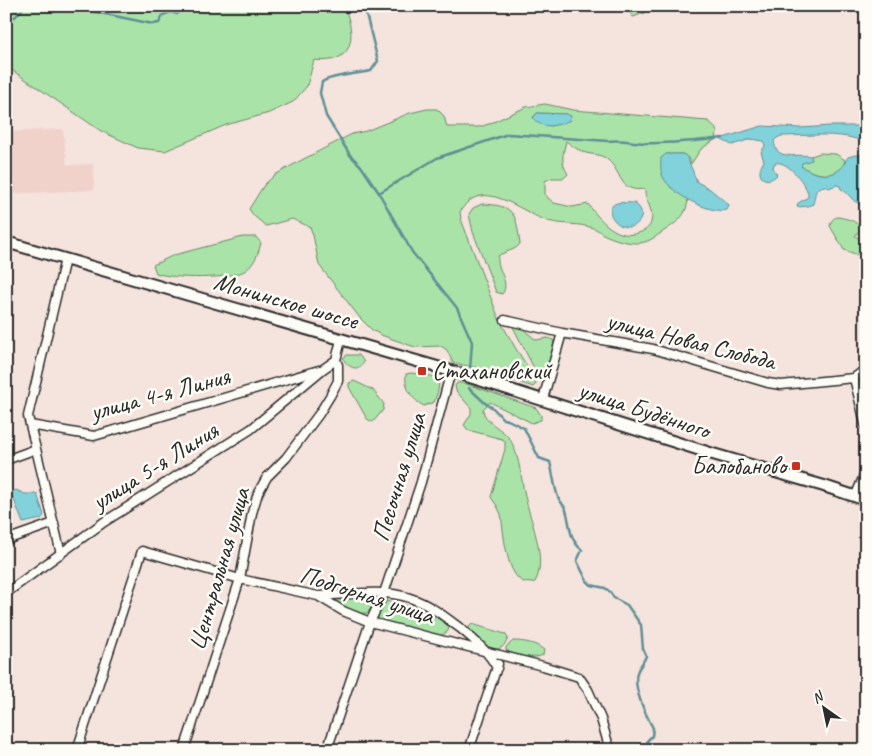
<svg xmlns="http://www.w3.org/2000/svg" width="872" height="756" viewBox="0 0 872 756" font-family="Caveat,sans-serif">
<rect width="100%" height="100%" fill="#f5e3dd"/>
<filter id="ink" filterUnits="userSpaceOnUse"><feTurbulence type="fractalNoise" baseFrequency=".02" numOctaves="2"/><feDisplacementMap in="SourceGraphic" scale="10" xChannelSelector="R" yChannelSelector="G"/><feConvolveMatrix kernelMatrix="1 2 1 2 8 2 1 2 1" color-interpolation-filters="sRGB"/></filter>
<g filter="url(#ink)">
<!-- built -->
<path fill="#f0d2cb" d="M63,129L67,165L93,164L94,190L6,194V132Z"/>
<!-- green -->
<path fill="#aae3a7" stroke="#6a8769" fill-rule="evenodd" d="M6,6H344C357,37 354,65 314,60L307,86L293,102L269,113L226,125L165,151L138,148L101,131L6,66Z
M624,6H649L645,13L633,17Z
M545,104L573,110L708,121C716,127 718,130 716,139L701,149L691,164L690,160L683,154H666L670,187L688,199C687,214 679,221 667,229C659,234 650,242 640,243C629,244 613,239 603,234C600,232 597,229 593,228C579,223 562,225 548,221C521,213 482,174 460,212L461,219L499,319L516,349L534,376L536,384L533,387L478,368L453,363L447,350L441,346L415,347L381,335L372,330L360,318L319,265L313,235L310,227L292,219L266,226L254,216L249,209L264,185L275,175L298,162L352,134L366,131L410,113L427,109H437L444,116L447,127H479L489,124L526,107ZM537,113L567,114L570,120L551,126L533,117ZM566,141C571,145 579,151 586,153C594,155 602,154 608,160C623,173 618,193 645,189C644,201 655,210 651,222C650,227 646,230 641,232C618,242 600,220 588,204L572,207L554,203L548,198L545,194V181L551,178H564L568,174C560,162 563,155 566,141Z
M820,153L836,154L845,160C839,181 814,175 801,166L802,163L811,160V156Z
M482,204C516,205 516,215 520,244C515,251 505,251 498,256C496,269 511,283 502,294L496,292L473,232L469,214L473,208Z
M838,217C848,219 855,220 861,228L855,236L866,243V255H858L844,250L830,226C831,220 833,218 838,217Z
M243,237H256L261,243C258,254 255,263 246,270C232,280 171,279 156,273L153,265L174,255Z
M517,324L536,340L548,338L553,340L554,345L544,379H541L537,374L512,325Z
M347,355H359L364,362C358,373 347,367 343,358Z
M411,373C434,376 446,374 434,402L424,406C412,400 404,387 406,374Z
M354,381L373,390L384,404L383,410L373,422L367,419L349,387V383Z
M457,383H464L536,408L541,415V420L532,423L490,402L483,409C484,424 506,429 512,443C520,460 521,478 525,496C530,520 548,560 535,582C506,591 504,533 501,514L497,506L491,497L505,449V441L502,439L468,430L464,425L471,414V408L456,391L455,386Z
M328,598H358L371,603L372,607L367,613C353,614 340,606 328,598Z
M386,601C403,604 438,613 449,627L448,631L441,636L380,622L377,617Z
M472,624L505,634L508,638C499,662 480,641 470,630L469,627Z
M513,641C524,641 536,643 544,650L543,655C533,660 515,656 506,650V647Z"/>
<!-- water -->
<path fill="#82d2db" stroke="#5f8f95" d="M537,113L567,114L571,116L570,120C558,126 542,130 533,118Z
M762,126L800,128L830,126H866V143C844,131 806,136 781,136L777,138L774,141C776,162 796,153 811,156L812,160L802,163L801,166C813,174 831,180 842,167C845,164 845,161 848,157C855,155 860,153 866,157L865,202L861,204C851,202 850,193 841,189L840,186L836,185L829,188L826,186C813,187 816,195 813,204L808,206L798,207L797,204L808,197V193C805,183 785,157 774,164L773,168L777,175C767,185 753,178 764,161L761,152L765,146L764,141L751,139L732,145L720,139Z
M666,154H683L687,157L697,182L710,189L729,205L727,210C709,214 671,194 663,177C660,171 661,165 661,158Z
M634,203C653,215 632,237 616,222C610,217 607,206 617,203C622,202 629,203 634,203Z
M16,490L25,494H37L44,515L41,519L23,523L11,492Z"/>
<g fill="none" stroke-linecap="round" stroke-linejoin="round">
<!-- stream -->
<path stroke="#5f8f95" stroke-width="2.5" d="M67,6L153,24L159,23L163,15L171,12L177,14L188,6
M248,6H250
M364,6L378,61L371,71C358,74 332,75 322,82L320,93L326,116L350,155L361,166L379,193L412,252L457,308L472,342L470,370
M6,17H15L25,6
M379,193L437,158L508,134L608,141C621,139 631,142 644,143C670,144 697,141 723,138
M469,388L485,403L493,408L503,419L508,420L524,428L539,458L550,462C553,473 554,486 558,497C560,502 564,505 566,510C571,526 568,538 582,550L577,561L587,581L591,585L605,588L610,592L614,598L627,605L641,625L643,649L646,656C644,661 641,665 638,670C631,685 646,715 653,728L652,736L647,741L651,750"/>
<!-- minor casing -->
<g stroke="#2b2b2b" stroke-width="11">
<path id="minor" d="M505,320L562,333L653,349L768,383L781,385L854,378L866,369
M854,378L866,427
M543,399L562,333
M30,425L28,416L65,259
M36,449L61,554
M6,460L36,449L30,425L94,436L319,370
M855,497L866,471
M6,540L54,523
M6,593L104,522L251,429L323,369L336,360L341,340
M318,596C347,595 382,588 410,598C429,604 445,617 460,628C473,639 489,652 497,668
M77,750L142,551L240,579L318,596L343,611L370,622L543,666L579,677L588,690L601,719L610,750
M184,750L240,579L252,513L258,493L267,477L286,458L319,414L330,396L338,381V365L336,360
M327,750L370,622L384,593L421,482L451,371
M469,750L498,664"/>
</g>
<!-- secondary casing -->
<g stroke="#2b2b2b" stroke-width="14">
<path id="secondary" d="M6,242L451,371L713,454L824,486L866,500"/>
</g>
<!-- minor -->
<use href="#minor" stroke="#fdfcf7" stroke-width="8"/>
<!-- secondary -->
<use href="#secondary" stroke="#fdfcf7" stroke-width="10"/>
</g>
</g>
<!-- markers -->
<g fill="#c8321e" stroke="#fdfcf7" stroke-width="2">
<rect x="417" y="366" width="10" height="10" rx="2.5"/>
<rect x="791" y="461" width="10" height="10" rx="2.5"/>
</g>
<g text-anchor="middle" dominant-baseline="central" stroke-width="5" stroke-linejoin="round" paint-order="stroke">
<!-- street labels -->
<g font-size="25" fill="#2b2b2b" stroke="#fdfcf7">
<text transform="translate(286 301) rotate(16)">Монинское шоссе</text>
<text transform="translate(691 341) rotate(14)">улица Новая Слобода</text>
<text transform="translate(160 394) rotate(-15)">улица 4-я Линия</text>
<text transform="translate(644 410) rotate(18)">улица Будённого</text>
<text transform="translate(155 466) rotate(-32)">улица 5-я Линия</text>
<text transform="translate(399 477) rotate(-73)">Песочная улица</text>
<text transform="translate(219 569) rotate(-74)">Центральная улица</text>
<text transform="translate(367 595) rotate(18)">Подгорная улица</text>
</g>
<!-- poi labels -->
<g font-size="25" fill="#2b2b2b" stroke="#fdfcf7" text-anchor="start">
<text x="432" y="371">Стахановский</text>
<text x="786" y="466" text-anchor="end">Балобаново</text>
</g>
</g>
<!-- margin -->
<rect width="872" height="756" fill="none" stroke="#fdfcf7" stroke-width="25"/>
<rect x="12" y="12" width="847" height="731" fill="none" stroke="#2b2b2b" stroke-width="2" filter="url(#ink)"/>
<!-- north arrow -->
<g transform="translate(824 708) rotate(327)" stroke="#fdfcf7" stroke-width="4" paint-order="stroke">
<path d="M0-4L9 19L0 12L-9 19Z" fill="#2b2b2b"/>
<text y="-8" font-size="14" font-weight="bold" text-anchor="middle" fill="#2b2b2b">N</text>
</g>
</svg>
